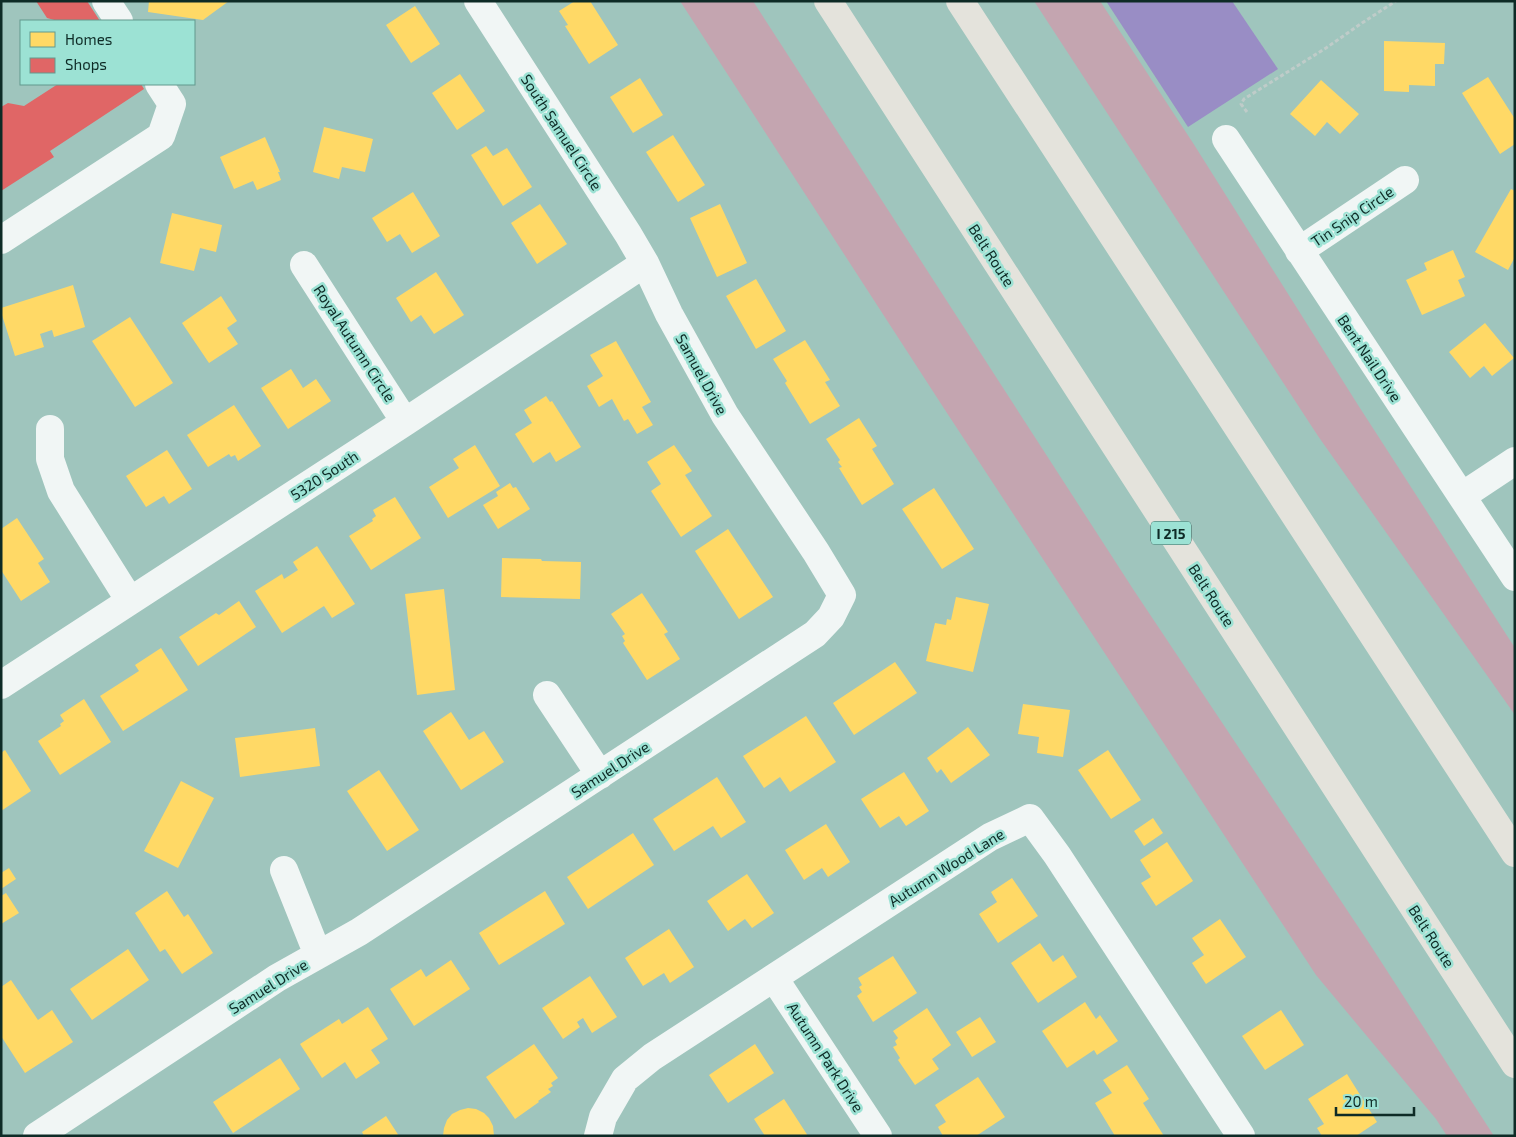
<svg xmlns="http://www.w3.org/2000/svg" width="1516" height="1137" viewBox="0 0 1516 1137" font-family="'Exo 2',sans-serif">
<rect width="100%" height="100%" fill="#9fc5bd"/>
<!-- green -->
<path fill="#c4a5b0" d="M680,1H753L1133,589L1369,943L1494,1136H1447L1436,1119L1316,975L947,413Z
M1034,1H1100L1193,143L1358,405L1515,648V715L1318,436Z"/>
<!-- water -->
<path fill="#998dc5" d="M1106,1H1232L1278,69L1188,127Z"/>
<!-- homes -->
<path fill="#ffd966" d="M149,1H229L203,20L148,12Z
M575,1H590L618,45L589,64L565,26L568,25L559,11Z
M415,6L440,44L411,63L386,25Z
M1384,41L1445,43L1444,64H1435V86L1409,85V92L1384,91Z
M460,74L485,111L457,130L432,93Z
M1488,77L1515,119V144L1500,154L1462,93Z
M640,78L663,115L633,133L610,97Z
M1321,80L1359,114L1340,134L1327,122L1315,136L1290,114Z
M324,127L373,139L365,172L342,167L339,179L313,172Z
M673,135L705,185L678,202L646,152Z
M265,137L280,172H278L281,180L257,190L253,181L234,189L220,157Z
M486,146L493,156L507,148L532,187L503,206L471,155Z
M1511,189L1515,191V257L1508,270L1475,252Z
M413,192L440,236L412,253L400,234L387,242L372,218Z
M540,204L567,244L537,264L511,223Z
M720,204L747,263L717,277L690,218Z
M172,213L222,225L216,252L200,248L194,271L160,263Z
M1453,250L1465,277L1458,280L1465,296L1422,315L1406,280L1427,270L1424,263Z
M436,272L464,315L434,334L421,315L411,322L396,298Z
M756,279L786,331L756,349L726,296Z
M73,285L85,327L54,337L52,330L40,334L44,347L15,356L1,312V308Z
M221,296L237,321L227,328L238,344L209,363L182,323Z
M130,317L173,383L135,407L92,341Z
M1485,323L1514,358L1492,376L1484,366L1470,378L1449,352Z
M805,340L830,380L825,382L840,406L810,424L785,383L787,381L773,359Z
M616,341L651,402L642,407L653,425L637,434L628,419L624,421L612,399L599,407L587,386L603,376L590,355Z
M291,369L303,388L316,379L331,401L288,429L261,388Z
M546,396L550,402L552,401L581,447L556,462L550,452L533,463L515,434L532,423L524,410Z
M234,405L261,446L238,461L235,455L231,457L229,454L208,467L187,435Z
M859,418L877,446L872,449L894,484L862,505L839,468L842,467L838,462L840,460L826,439Z
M475,445L500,486L448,518L429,487L459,468L453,459Z
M674,445L692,471L685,475L712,516L681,537L651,491L661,484L647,462Z
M167,450L192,489L169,504L164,496L146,507L126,476Z
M510,483L513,488L516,487L530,509L498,529L483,505L498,496L496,492Z
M934,488L974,549L942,569L902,509Z
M395,497L421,538L371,570L349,536L373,521L372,519L376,516L373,510Z
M17,518L44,559L38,563L50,582L21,601L1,570V529Z
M728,529L773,597L739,619L695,551Z
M317,546L355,604L332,618L324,606L282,633L255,591L282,574L284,579L298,570L293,562Z
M502,558L541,559L542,561L581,562L580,599L501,597Z
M444,589L455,690L417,695L405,594Z
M642,593L668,632L664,634L680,659L647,680L623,643L625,641L622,636L625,634L611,614Z
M956,597L989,604L973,672L926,661L935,623L946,625L947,619L951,620Z
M239,601L256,627L198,666L179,637L216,613L219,615Z
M161,648L188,690L123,731L100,696L139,671L135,665Z
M895,662L917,693L854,735L833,703Z
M84,699L111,742L60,775L38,741L61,726L60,724L64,721L60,715Z
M1023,704L1070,710L1063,757L1037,753L1039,737L1018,734Z
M451,712L469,740L484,731L504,762L461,790L423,731Z
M806,716L836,762L790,792L780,777L764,788L743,756Z
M968,727L990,755L951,783L941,769L937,773L927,758Z
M315,728L320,766L240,777L235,738Z
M5,750L31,791L1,811V753Z
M1108,750L1141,800L1111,819L1078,770Z
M379,770L419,830L387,851L347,791Z
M904,772L929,811L906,826L899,816L880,828L861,799Z
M717,777L746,822L721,838L713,826L674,851L653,819Z
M181,781L214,798L178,868L144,851Z
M1153,818L1163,833L1144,846L1134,831Z
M826,824L850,862L828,877L822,868L804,880L785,850Z
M633,833L654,865L588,909L567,877Z
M1167,842L1193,881L1156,906L1141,883L1151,877L1140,860Z
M9,868L16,879L1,889V873Z
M747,874L774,913L752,928L745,919L728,931L707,901Z
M1012,878L1038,916L998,943L979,914L997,902L991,892Z
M167,891L184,917L188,914L213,953L182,974L165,949L160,952L135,913Z
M545,891L565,924L499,965L479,933Z
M6,893L19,913L1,924V896Z
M1220,919L1246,957L1206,984L1192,963L1204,955L1192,938Z
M669,929L694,967L670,983L664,973L643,986L625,958Z
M1040,943L1053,962L1063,955L1077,977L1038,1003L1011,963Z
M128,949L149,980L92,1020L70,989Z
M893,956L917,993L873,1022L857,996L862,992L859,987L862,985L858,978Z
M451,960L470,989L414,1026L390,989L421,969L426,977Z
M590,976L617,1017L592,1033L583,1018L577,1022L580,1027L563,1039L542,1008Z
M11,980L38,1020L52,1010L73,1042L25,1073L1,1036V987Z
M1085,1002L1096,1019L1100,1015L1118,1041L1097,1055L1094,1050L1067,1068L1042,1031Z
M368,1007L388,1039L371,1050L380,1063L356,1079L345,1062L322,1078L300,1044L339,1019L342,1024Z
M927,1008L951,1045L932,1059L939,1069L915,1085L898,1060L900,1058L893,1047L897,1045L895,1041L898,1038L893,1031Z
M1281,1010L1304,1045L1265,1070L1242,1036Z
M980,1017L996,1042L972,1057L956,1032Z
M534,1044L558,1078L551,1083L553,1086L548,1089L551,1092L538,1101L539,1102L515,1119L486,1077Z
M755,1044L774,1073L728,1103L709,1075Z
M280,1058L300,1089L233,1133L213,1102Z
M1127,1065L1149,1099L1143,1103L1164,1136H1115L1095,1103L1112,1093L1103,1080Z
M1347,1074L1377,1122L1356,1136H1322L1317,1128L1324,1124L1308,1099Z
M978,1077L1005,1117L976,1136H943L938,1127L946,1122L935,1105Z
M784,1099L808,1136H765L754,1119Z
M468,1108L476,1109L484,1113L489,1118L493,1126L494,1136H443L444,1128L447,1120L452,1114L460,1110Z
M386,1116L399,1136H364L362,1132Z"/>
<!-- shops -->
<path fill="#e06666" d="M36,1H87L100,21H58L47,18Z
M58,84H141L144,89L50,151L54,157L1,191V107L8,103L24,106Z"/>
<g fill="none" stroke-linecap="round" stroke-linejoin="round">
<!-- path -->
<path stroke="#bfccc9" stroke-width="3" stroke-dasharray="4 2.5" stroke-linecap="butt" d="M1247,112L1241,104L1244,99L1326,48L1362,23L1396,1"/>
<!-- minor -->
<path stroke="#f1f6f5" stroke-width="28" d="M106,1L119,21
M1226,139L1515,577
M1,240L161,136L172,104L159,84
M1299,251L1405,180
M304,265L405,422
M50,429V459L61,491L130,601
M1462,496L1515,461
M1,685L405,422L645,263
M547,695L600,775
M284,870L318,955
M774,978L878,1136
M37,1136L277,978L359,932L815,634L831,617L842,595L816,552L725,415L669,314L645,263L628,234L478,1
M598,1136L603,1117L625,1079L652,1057L990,837L1030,818L1057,855L1241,1136"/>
<!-- highway -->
<path stroke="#e4e3dc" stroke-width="28" d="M828,1L1515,1064
M960,1L1515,853"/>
</g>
<g text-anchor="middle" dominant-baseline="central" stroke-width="5" stroke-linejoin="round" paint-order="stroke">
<!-- shield labels -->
<rect fill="#9ce2d4" stroke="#39625a" stroke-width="1" x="1151" y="521.5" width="40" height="23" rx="4"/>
<g font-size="14" font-weight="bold" fill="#0e2b26">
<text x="1171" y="533">I 215</text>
</g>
<!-- street labels -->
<g font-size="15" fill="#0e2b26" stroke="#9ce2d4">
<text transform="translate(562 132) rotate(57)">South Samuel Circle</text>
<text transform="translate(1352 216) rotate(-34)">Tin Snip Circle</text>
<text transform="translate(992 255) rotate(57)">Belt Route</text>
<text transform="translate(355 343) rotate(57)">Royal Autumn Circle</text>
<text transform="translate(1370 358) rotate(56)">Bent Nail Drive</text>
<text transform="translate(702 374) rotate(61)">Samuel Drive</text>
<text transform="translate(324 475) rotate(-33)">5320 South</text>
<text transform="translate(1212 595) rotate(57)">Belt Route</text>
<text transform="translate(610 769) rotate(-33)">Samuel Drive</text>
<text transform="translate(946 867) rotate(-32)">Autumn Wood Lane</text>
<text transform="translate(1432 936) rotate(57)">Belt Route</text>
<text transform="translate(268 986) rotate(-32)">Samuel Drive</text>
<text transform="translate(826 1057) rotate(57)">Autumn Park Drive</text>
</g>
</g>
<!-- border -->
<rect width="1516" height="1137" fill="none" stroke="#0e2b26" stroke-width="5"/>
<!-- legend -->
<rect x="20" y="20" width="175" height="65" fill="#9ce2d4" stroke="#63998e"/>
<rect x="30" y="32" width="25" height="15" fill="#ffd966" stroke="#63998e"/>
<text x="65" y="45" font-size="15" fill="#0e2b26">Homes</text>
<rect x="30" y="58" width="25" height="15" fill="#e06666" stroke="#63998e"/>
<text x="65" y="70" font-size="15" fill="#0e2b26">Shops</text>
<!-- scale -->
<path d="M1336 1107v8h78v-8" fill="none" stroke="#0e2b26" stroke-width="2.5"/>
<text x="1344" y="1107" font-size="15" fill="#0e2b26" stroke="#9ce2d4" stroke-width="4" paint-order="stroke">20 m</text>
</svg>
